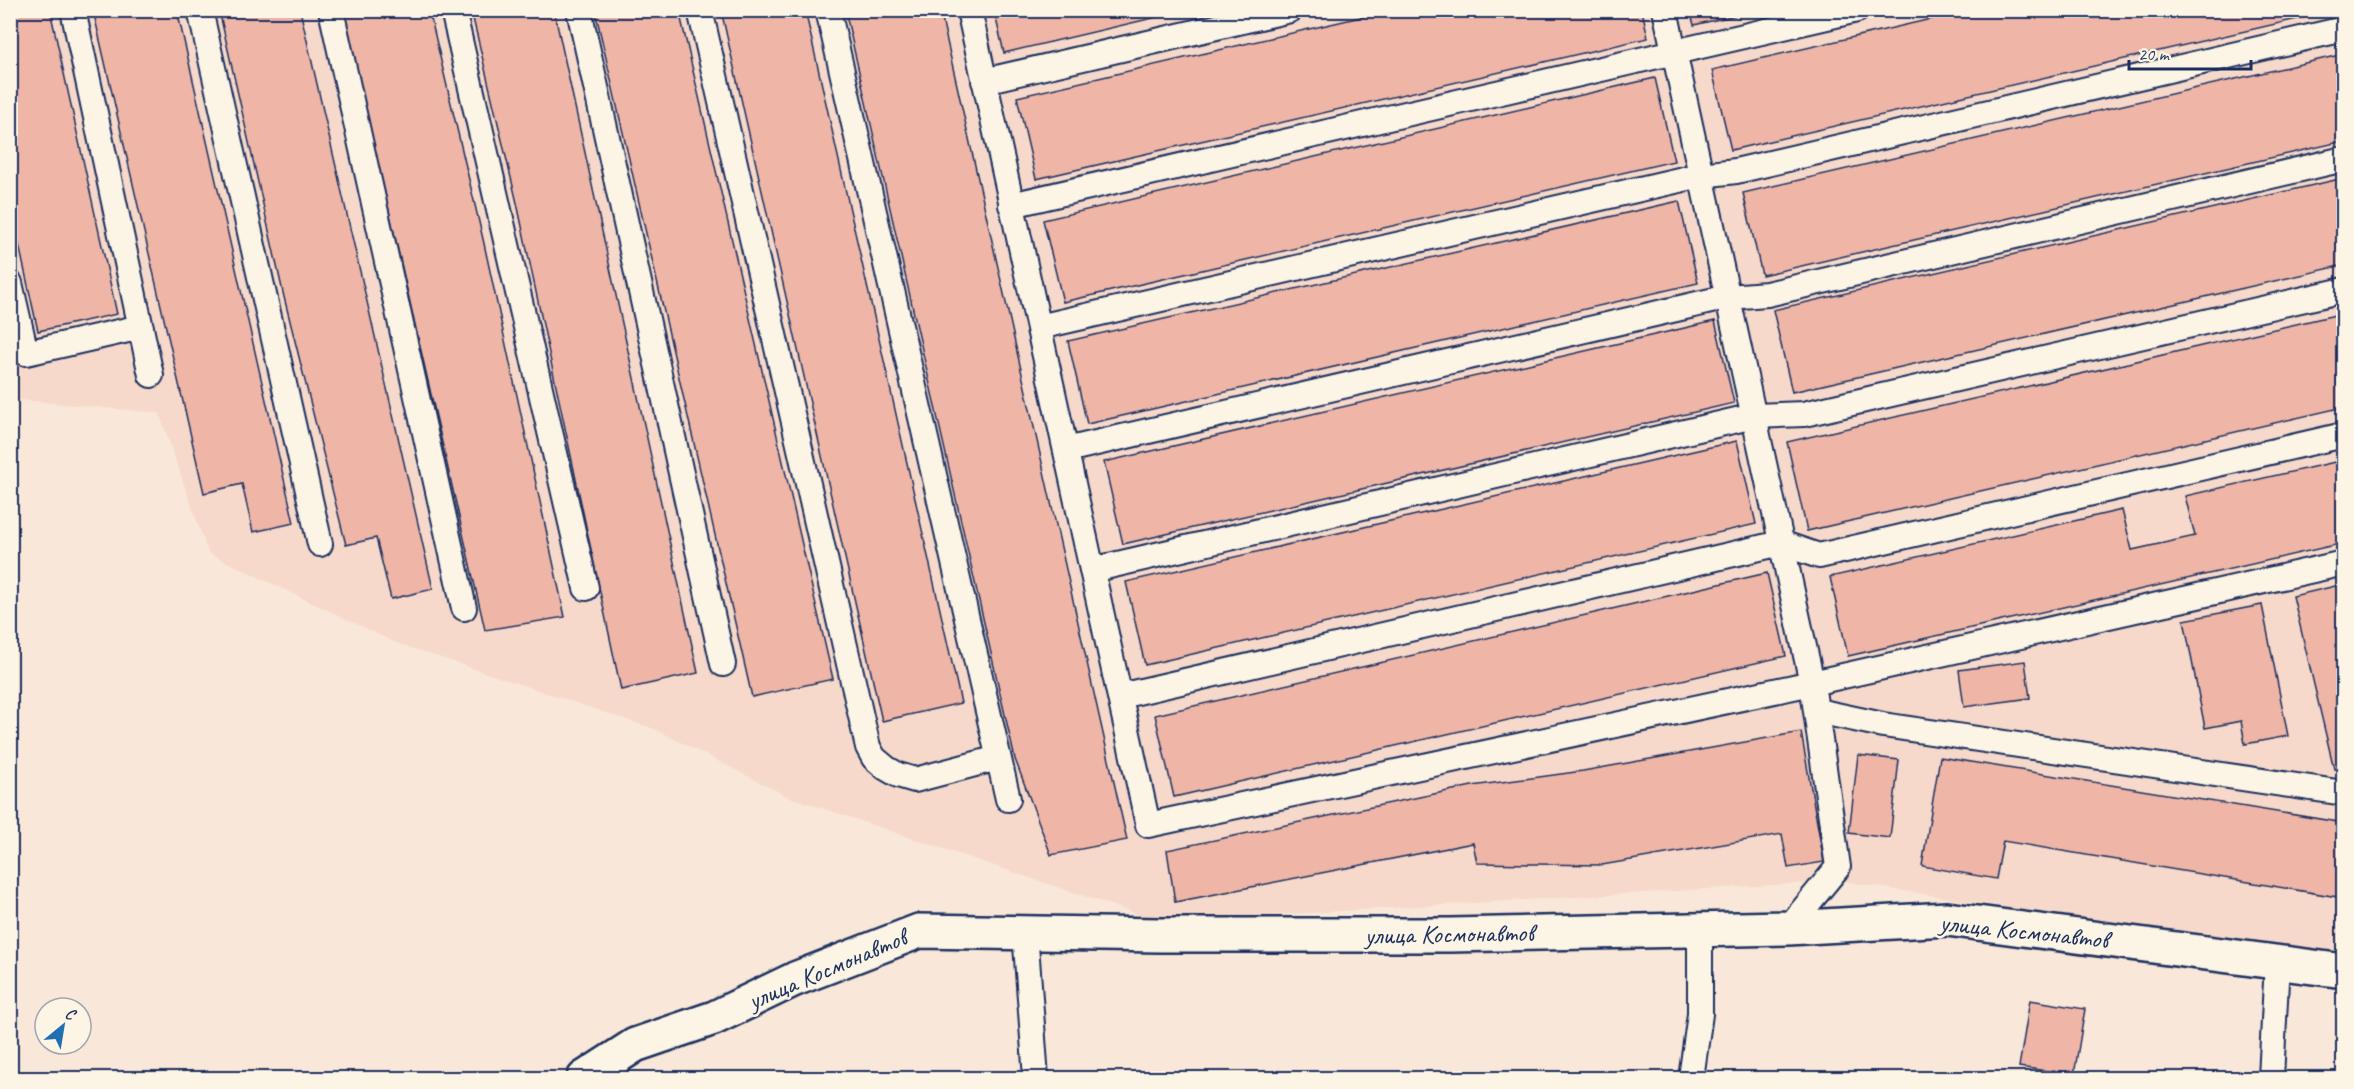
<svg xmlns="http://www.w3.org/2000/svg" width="2354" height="1089" viewBox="0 0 2354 1089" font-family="Caveat,sans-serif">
<rect width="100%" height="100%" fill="#f9e8d9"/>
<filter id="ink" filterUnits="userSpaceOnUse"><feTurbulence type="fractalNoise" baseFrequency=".0167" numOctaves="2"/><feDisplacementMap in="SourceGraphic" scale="12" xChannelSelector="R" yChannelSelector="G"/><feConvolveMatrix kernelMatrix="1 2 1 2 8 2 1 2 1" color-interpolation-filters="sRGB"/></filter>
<g filter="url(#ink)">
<!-- built -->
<path fill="#f6d9ca" d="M10,11H2343V961L1841,881L1161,922L789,797L654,729L396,643L208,553L159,413L11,399Z"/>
<!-- building -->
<path fill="#efb6a7" stroke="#1b2f5e" stroke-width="1.5" d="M10,10H50L117,314L38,331L10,204Z
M93,10H177L294,523L253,532L242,484L204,493Z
M219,10H300L433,589L391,599L376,538L346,545L284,297Z
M343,10H429L483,239L565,617L485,630Z
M471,10H554L698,673L621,690L517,203Z
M595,10H679L833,679L752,697Z
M721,10H805L961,703L882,721Z
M845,10H940L1127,840L1051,855L1015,759Z
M994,10H1187L1004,53Z
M1391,10H1642L1648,38L1036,179L1017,97Z
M1690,10H1757L1694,25Z
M1970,10H2336L1731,150L1712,70Z
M2344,54V141L1762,275L1743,193Z
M1655,78L1674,161L1063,302L1043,220Z
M2344,178V265L1792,392L1773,310Z
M1679,201L1698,283L1087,424L1068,341Z
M2344,313V407L1807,531L1787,442Z
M1715,321L1734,403L1123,544L1104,462Z
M1737,441L1756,524L1145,665L1126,582Z
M2344,460V543L1848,656L1830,577L2122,510L2132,550L2195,536L2185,496Z
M1767,573L1786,656L1174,797L1155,715Z
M2344,584V766L2334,769L2293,596Z
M2262,605L2288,736L2245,744L2241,721L2205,728L2184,620Z
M2025,661L2030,698L1964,707L1959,670Z
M1801,732L1824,862L1788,868L1782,834L1602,865L1477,863L1473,843L1175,902L1167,850L1472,786L1583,771Z
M1858,755L1899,760L1890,838L1849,833Z
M1940,757L2344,823V898L2003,841L1996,879L1922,866Z
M2030,1000L2085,1009L2074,1075L2019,1067Z"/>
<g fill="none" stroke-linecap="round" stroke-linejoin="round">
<!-- service casing -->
<g stroke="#1b2f5e" stroke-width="28">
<path id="service" d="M73,10L151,375
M200,10L320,544
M331,10L464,608
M453,10L586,588
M579,10L723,664
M700,10L868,747L874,758L886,768L898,775L915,780L998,758
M828,10L1008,799
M969,10L1148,825L1812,683L2344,563
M1665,10L1812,683L1838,867L1788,928
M984,81L1290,10
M1011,205L1857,10
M10,283L26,353L141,327
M1039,327L1701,175L1736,171L2344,29
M1066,450L1728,297L1767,294L2344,159
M1092,570L1754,416L1804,414L2344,290
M1120,696L1781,543L1819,556L2344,435
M1817,711L1883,725L2344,793
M1025,932L1036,1078
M1691,1078L1700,1014V931
M2271,1078L2277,962"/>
</g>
<!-- minor casing -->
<g stroke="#1b2f5e" stroke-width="38">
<path id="minor" d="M584,1078L635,1045L714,1018L795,979L919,931L1160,935H1450L1788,928L1947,919L2344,971"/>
</g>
<!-- service -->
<use href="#service" stroke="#fcf5e5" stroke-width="24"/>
<!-- minor -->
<use href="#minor" stroke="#fcf5e5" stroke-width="33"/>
</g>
</g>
<g text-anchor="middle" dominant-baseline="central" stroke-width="5" stroke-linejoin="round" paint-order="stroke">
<!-- street labels -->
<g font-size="26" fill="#1b2f5e" stroke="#fcf5e5">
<text transform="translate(2024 931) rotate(6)">улица Космонавтов</text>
<text transform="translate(1449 934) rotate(-1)">улица Космонавтов</text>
<text transform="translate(827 969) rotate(-23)">улица Космонавтов</text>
</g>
</g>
<!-- margin -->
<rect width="2354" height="1089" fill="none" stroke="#fcf5e5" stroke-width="36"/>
<rect x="18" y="18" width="2318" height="1053" fill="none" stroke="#1b2f5e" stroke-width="2" filter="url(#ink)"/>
<!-- north arrow -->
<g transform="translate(63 1026) rotate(30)"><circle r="28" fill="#fcf5e5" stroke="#a2a6af" stroke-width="1.5"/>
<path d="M0-4.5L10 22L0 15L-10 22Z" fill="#1f6fb2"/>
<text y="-9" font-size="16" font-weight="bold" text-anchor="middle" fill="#1b2f5e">С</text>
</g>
<!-- scale -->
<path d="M2129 60v9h122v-9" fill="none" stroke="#1b2f5e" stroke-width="3"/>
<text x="2138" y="60" font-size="18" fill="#1b2f5e" stroke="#fcf5e5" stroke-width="4.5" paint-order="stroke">20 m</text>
</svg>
